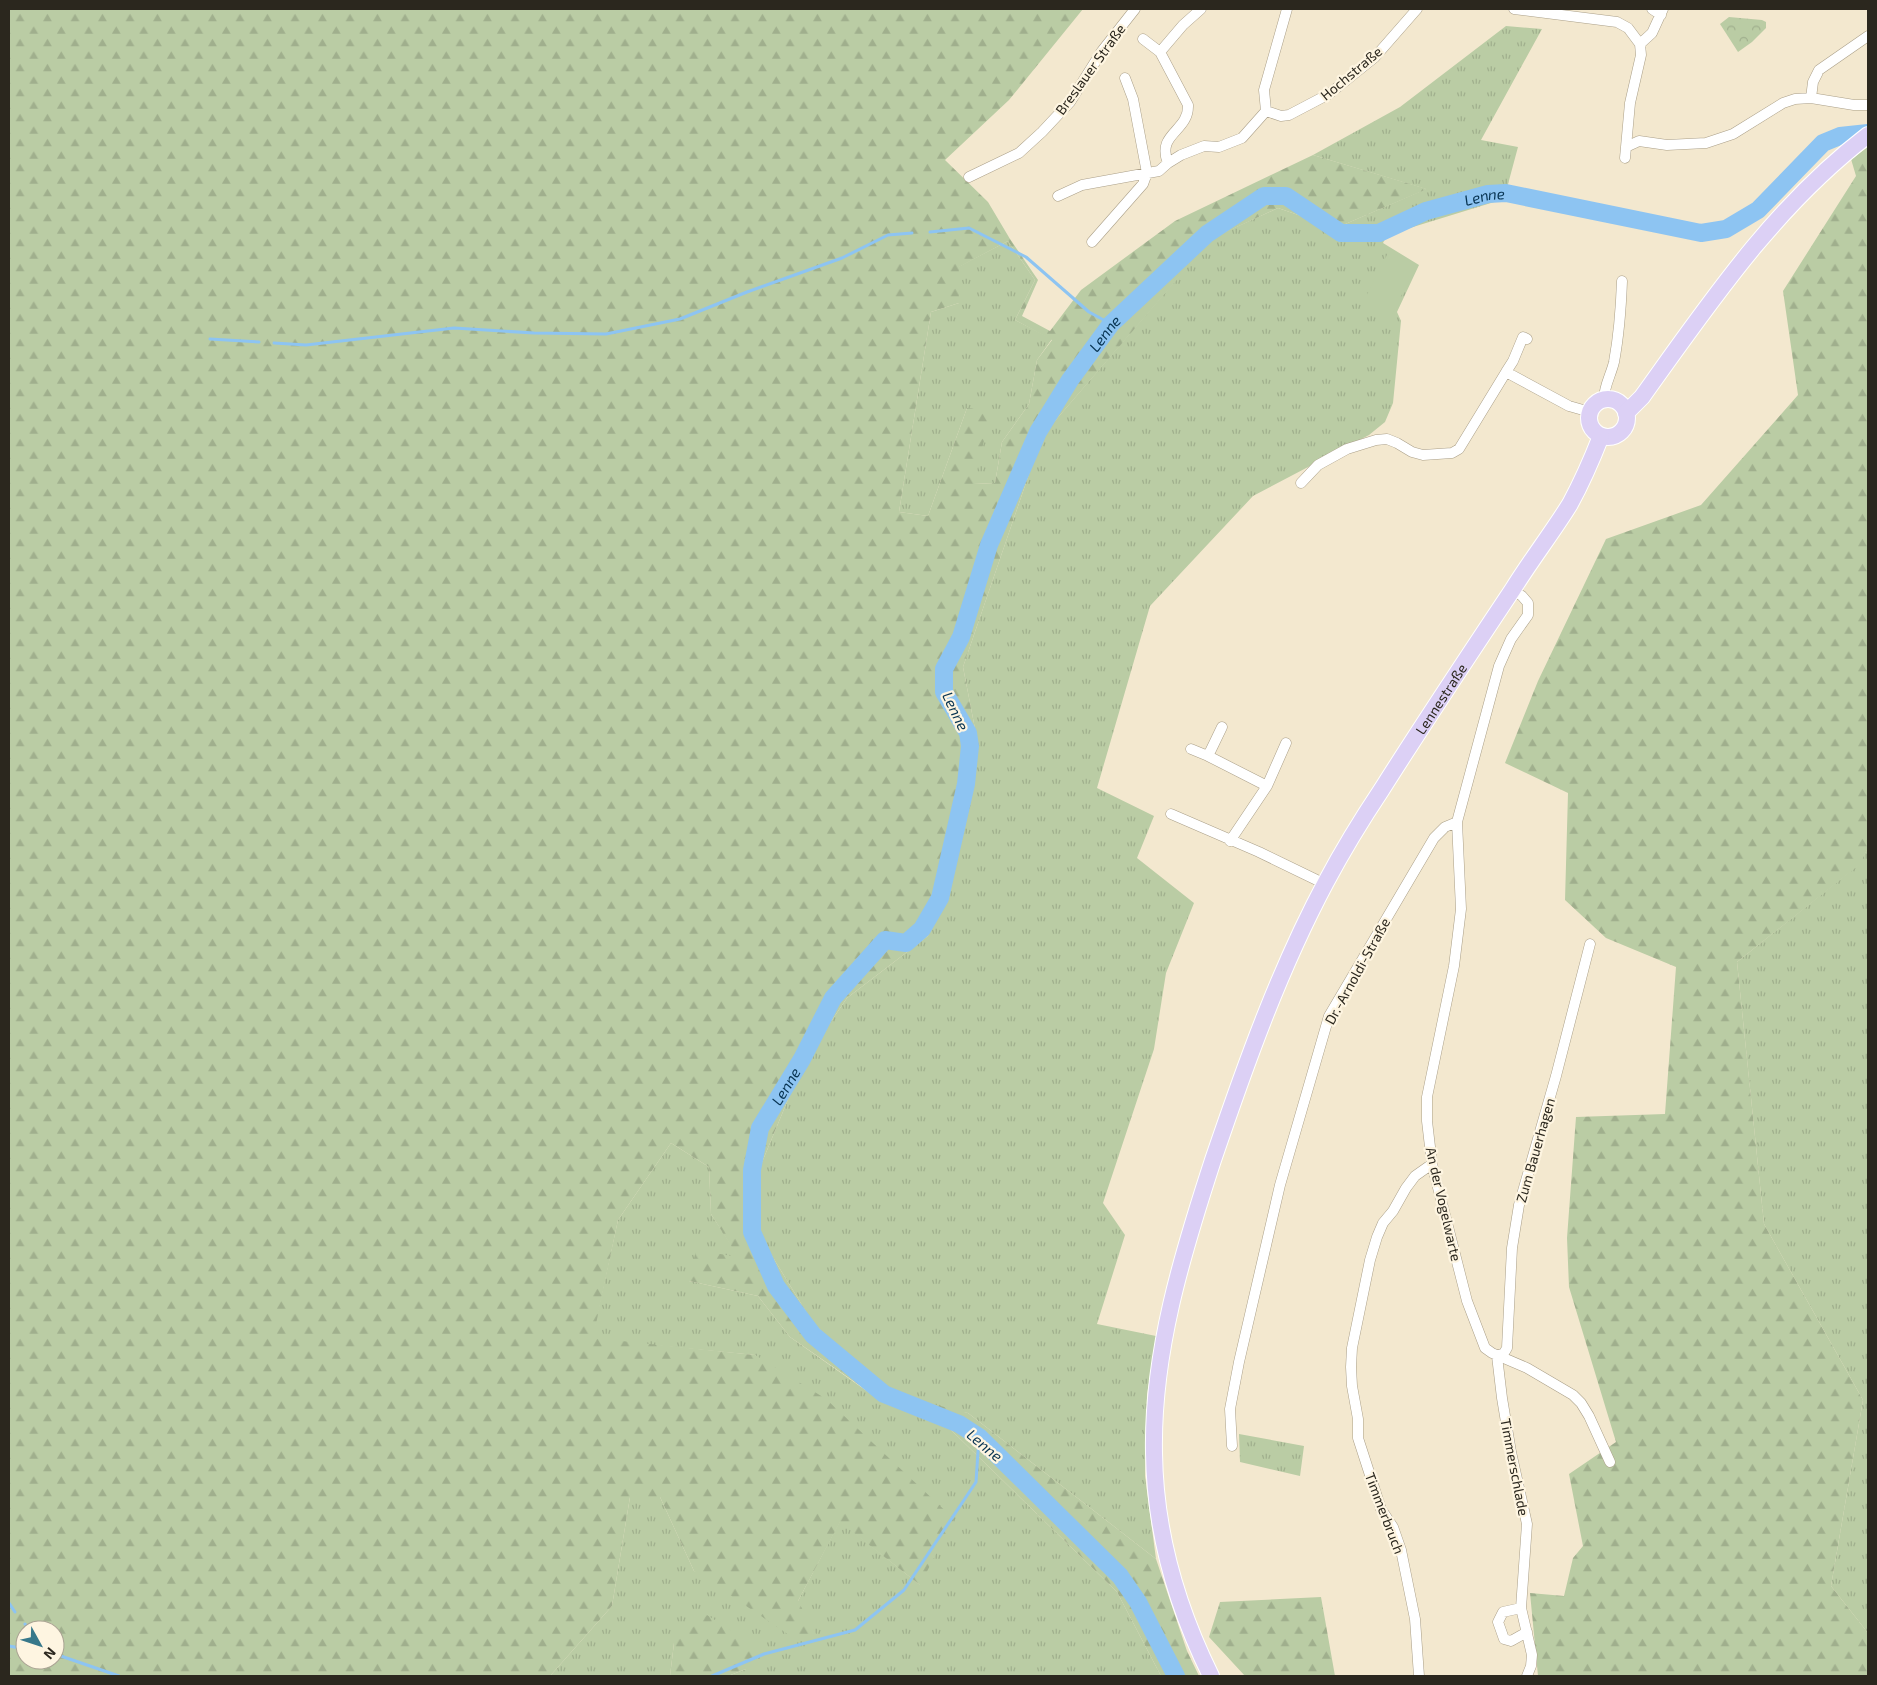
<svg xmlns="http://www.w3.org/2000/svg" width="1877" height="1685" viewBox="0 0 1877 1685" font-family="'Exo 2',sans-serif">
<defs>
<pattern id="grass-tufts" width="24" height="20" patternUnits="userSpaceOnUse" patternTransform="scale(1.25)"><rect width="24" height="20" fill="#bacca4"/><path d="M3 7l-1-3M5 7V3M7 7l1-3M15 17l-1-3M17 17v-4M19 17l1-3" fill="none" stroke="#a0af8d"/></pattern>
<pattern id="forest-firs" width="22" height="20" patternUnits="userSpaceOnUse" patternTransform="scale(1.25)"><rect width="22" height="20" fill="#bacca4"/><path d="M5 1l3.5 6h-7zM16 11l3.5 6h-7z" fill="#a0af8d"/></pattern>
<pattern id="park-crowns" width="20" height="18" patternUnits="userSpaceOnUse" patternTransform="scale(1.25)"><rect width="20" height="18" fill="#bacca4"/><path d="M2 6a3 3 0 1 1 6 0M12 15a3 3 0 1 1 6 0" fill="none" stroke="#a0af8d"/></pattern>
</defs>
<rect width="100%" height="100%" fill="#f3e8cf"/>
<!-- grass -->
<path fill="url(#grass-tufts)" d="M1506,26L1542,29L1481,140L1518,147L1504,199L1387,235L1383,243L1419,265L1397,312L1401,321L1393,403L1385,422L1369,435L1253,496L1150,606L1097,788L1154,816L1137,858L1194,903L1166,973L1154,1049L1103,1203L1125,1235L1097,1324L1156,1336L1147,1395L1145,1476L1156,1559L968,1413L877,1399L948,1427L1117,1592L1161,1676H728L746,1669L674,1643L670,1676H550L612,1606L630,1497H660L694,1571L798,1601L840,1521L920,1585L755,1355L592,1339L618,1220L671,1143L709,1167L711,1214L739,1257L689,1281L758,1296L790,1337L871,1394L879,1385L813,1323L758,1233V1172L804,1061L847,998L928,936L957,845L977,739L963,667L1042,436L1212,238L1278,208L1336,228L1426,189L1313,155L1400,107Z
M1008,241L1035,280L1015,320L1052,339L1037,360L1029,404L1002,442L995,483L974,484L967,408L928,516L899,512L931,312L959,303L958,267Z
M1868,848V1633L1831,1586L1863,1400L1764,1224L1737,962L1858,865Z
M1239,1434L1304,1446L1300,1476L1240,1462Z"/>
<!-- forest -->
<path fill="url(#forest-firs)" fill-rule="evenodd" d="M9,9H1083L1009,100L945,160L988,202L1010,239L1038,280L1022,316L1050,331L1081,290L1175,221L1313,155L1427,189L1336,228L1278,208L1213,238L1042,436L963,667L977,739L957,845L928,936L847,998L804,1061L758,1172V1233L813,1323L879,1385L872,1394L790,1337L758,1296L689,1281L696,1250L738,1257L711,1214L709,1167L671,1143L618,1220L593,1338L755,1355L826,1399L954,1519L920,1585L840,1522L798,1601L817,1636L798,1641L694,1571L660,1497H630L612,1606L550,1676H9ZM1008,241L1035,280L1015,320L1052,340L1037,360L1029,404L1002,442L995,483L974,484L991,410L967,408L928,516L899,512L931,312L959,303V267ZM25,1630H55V1660H25Z
M1868,147V848L1859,865L1737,962L1764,1224L1863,1400L1831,1586L1868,1633V1676H1538L1530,1593L1564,1596L1573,1558L1583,1546L1569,1474L1616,1442L1569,1287L1567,1238L1576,1117L1665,1114L1676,967L1606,938L1565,900L1568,793L1505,763L1538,681L1606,539L1701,505L1798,395L1783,291L1856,176L1851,159Z
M882,1391L968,1413L1156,1559L1187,1651L1199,1676H1161L1117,1592L948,1427L877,1399Z
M1321,1597L1335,1676H1245L1209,1637L1220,1602Z
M707,1615L762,1650L746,1669L728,1676H670L674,1643Z"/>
<!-- park -->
<path fill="url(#park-crowns)" d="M1729,17L1762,20L1766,22V28L1752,42L1738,52L1720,24Z"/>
<!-- pitch -->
<path fill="#bacca4" d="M1389,251L1417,265L1390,318L1362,304Z"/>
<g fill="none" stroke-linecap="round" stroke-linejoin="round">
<!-- stream -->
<path stroke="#8dc4f2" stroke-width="3" d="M930,232L969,228L1026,257L1089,312L1111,324
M210,339L259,342
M274,343L306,345L454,328L534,333L606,334L680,319L747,292L842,258L888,235L912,233
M9,1603L15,1612
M25,1624L30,1630
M9,1646L25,1649
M55,1654L119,1676
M712,1676L764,1654L855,1630L904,1590L976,1482L979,1437"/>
<!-- river -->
<path stroke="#8dc4f2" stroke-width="18" id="s1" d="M1176,1676L1138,1602L1120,1576L979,1437L959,1424L884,1394L813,1335L776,1286L752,1232V1170L760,1128L802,1059L833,998L885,940L906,943L922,929L940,898L966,784L970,746L968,733L944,692V669L961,637L989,545L1038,432L1070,380L1111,324L1207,234L1264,196H1286L1341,233H1379L1426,211L1488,194L1506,193L1701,233L1726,229L1758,210L1823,143L1840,136L1868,133"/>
<!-- minor casing -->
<g stroke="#aa9f88" stroke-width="11">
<path id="minor" d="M1514,9L1617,22L1628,28L1640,44
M1652,9L1661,15
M1143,39L1160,52L1188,105C1189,132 1156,133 1168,163
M1160,52L1183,25L1201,9
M1811,98L1813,82L1819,70L1868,36
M1266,111L1281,116L1289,115L1329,94L1375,57L1417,9
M1266,111L1264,90L1287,9
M1626,147L1639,141L1667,145L1706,143L1733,134L1783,103L1795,99L1811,98L1854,105H1868
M1625,158L1630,103L1641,55L1640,44L1652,33L1663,9
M969,177L1019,153L1042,132L1070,102L1102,51L1135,9
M1058,196L1082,185L1159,171L1168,163L1181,155L1204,146L1219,147L1242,138L1266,111
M1092,242L1143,184L1147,173L1133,99L1125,78
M1506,372L1513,361L1523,337L1527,339
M1604,399C1604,386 1611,375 1614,362C1619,335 1621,308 1622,281
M1301,483L1318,465L1347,449L1376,440L1387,439L1397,443L1412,452L1423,455L1452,453L1459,449L1506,372L1569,406L1590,412
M1222,727L1208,756L1267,786
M1191,749L1208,756
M1171,814L1259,852L1325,884
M1457,822L1461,909L1454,966L1427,1097V1121L1432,1164L1467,1301L1485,1348L1492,1353L1527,1368L1573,1395L1581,1403L1589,1416L1610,1462
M1230,841L1267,786L1286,743
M1497,1356L1504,1353L1507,1348L1512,1248L1519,1205L1556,1076L1590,944
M1497,1356L1502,1398L1511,1452L1527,1524L1521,1608L1532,1655L1531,1666L1527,1676
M1232,1446L1230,1409L1239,1362L1280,1185L1329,1016L1434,838L1445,827L1457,822L1499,666L1511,639L1528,615V603L1522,596L1512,590
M1521,1608L1503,1612L1498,1622L1504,1639L1511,1641L1527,1632
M1419,1676L1415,1619L1401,1550L1393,1527L1381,1509L1358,1438V1419L1352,1386L1351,1367L1352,1348L1370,1260L1377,1237L1383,1223L1393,1211L1406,1188L1415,1176L1432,1164"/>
</g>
<!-- primary casing -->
<g stroke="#fff" stroke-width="18">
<g id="primary">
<circle cx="1608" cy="418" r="19"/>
<path d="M1626,413L1642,397C1710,302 1775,206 1868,135"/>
<path id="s2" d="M1211,1676C1177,1607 1155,1531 1154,1453C1152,1353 1182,1255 1213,1160C1245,1066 1279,970 1326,882C1343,850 1362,819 1382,789C1425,721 1469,655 1513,589C1531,560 1552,533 1570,504C1582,482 1592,459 1601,436"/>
</g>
</g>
<!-- minor -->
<use href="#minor" stroke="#fff" stroke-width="10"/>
<!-- primary -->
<use href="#primary" stroke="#dcd0f5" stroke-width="16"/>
</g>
<g text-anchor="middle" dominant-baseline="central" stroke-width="4.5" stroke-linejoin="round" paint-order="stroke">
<!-- street labels -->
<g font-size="14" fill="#2b271e" stroke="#fef5e1">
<text transform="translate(1090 69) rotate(-54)">Breslauer Straße</text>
<text transform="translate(1351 73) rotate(-40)">Hochstraße</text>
<text stroke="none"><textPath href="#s2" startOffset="1049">Lennestraße</textPath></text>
<text transform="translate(1357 971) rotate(-61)">Dr.-Arnoldi-Straße</text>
<text transform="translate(1535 1150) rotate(-74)">Zum Bauerhagen</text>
<text transform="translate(1444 1204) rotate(77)">An der Vogelwarte</text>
<text transform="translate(1515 1467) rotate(79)">Timmerschlade</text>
<text transform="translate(1385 1513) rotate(69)">Timmerbruch</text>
</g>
<!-- water labels -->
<g font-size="15" font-style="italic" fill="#073351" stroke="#fef5e1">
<text stroke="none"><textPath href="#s1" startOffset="2104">Lenne</textPath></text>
<text stroke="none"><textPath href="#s1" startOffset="1654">Lenne</textPath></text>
<text transform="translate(956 711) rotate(64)">Lenne</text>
<text stroke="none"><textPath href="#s1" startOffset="784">Lenne</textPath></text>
<text transform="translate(985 1445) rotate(40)">Lenne</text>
</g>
</g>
<!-- border -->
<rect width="1877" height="1685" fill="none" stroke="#2b271e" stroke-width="20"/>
<!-- north arrow -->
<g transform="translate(40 1645) rotate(130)"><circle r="24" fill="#fef5e1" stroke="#aaa393"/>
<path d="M0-4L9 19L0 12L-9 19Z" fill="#37788a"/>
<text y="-8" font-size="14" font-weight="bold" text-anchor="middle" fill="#2b271e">N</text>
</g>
</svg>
